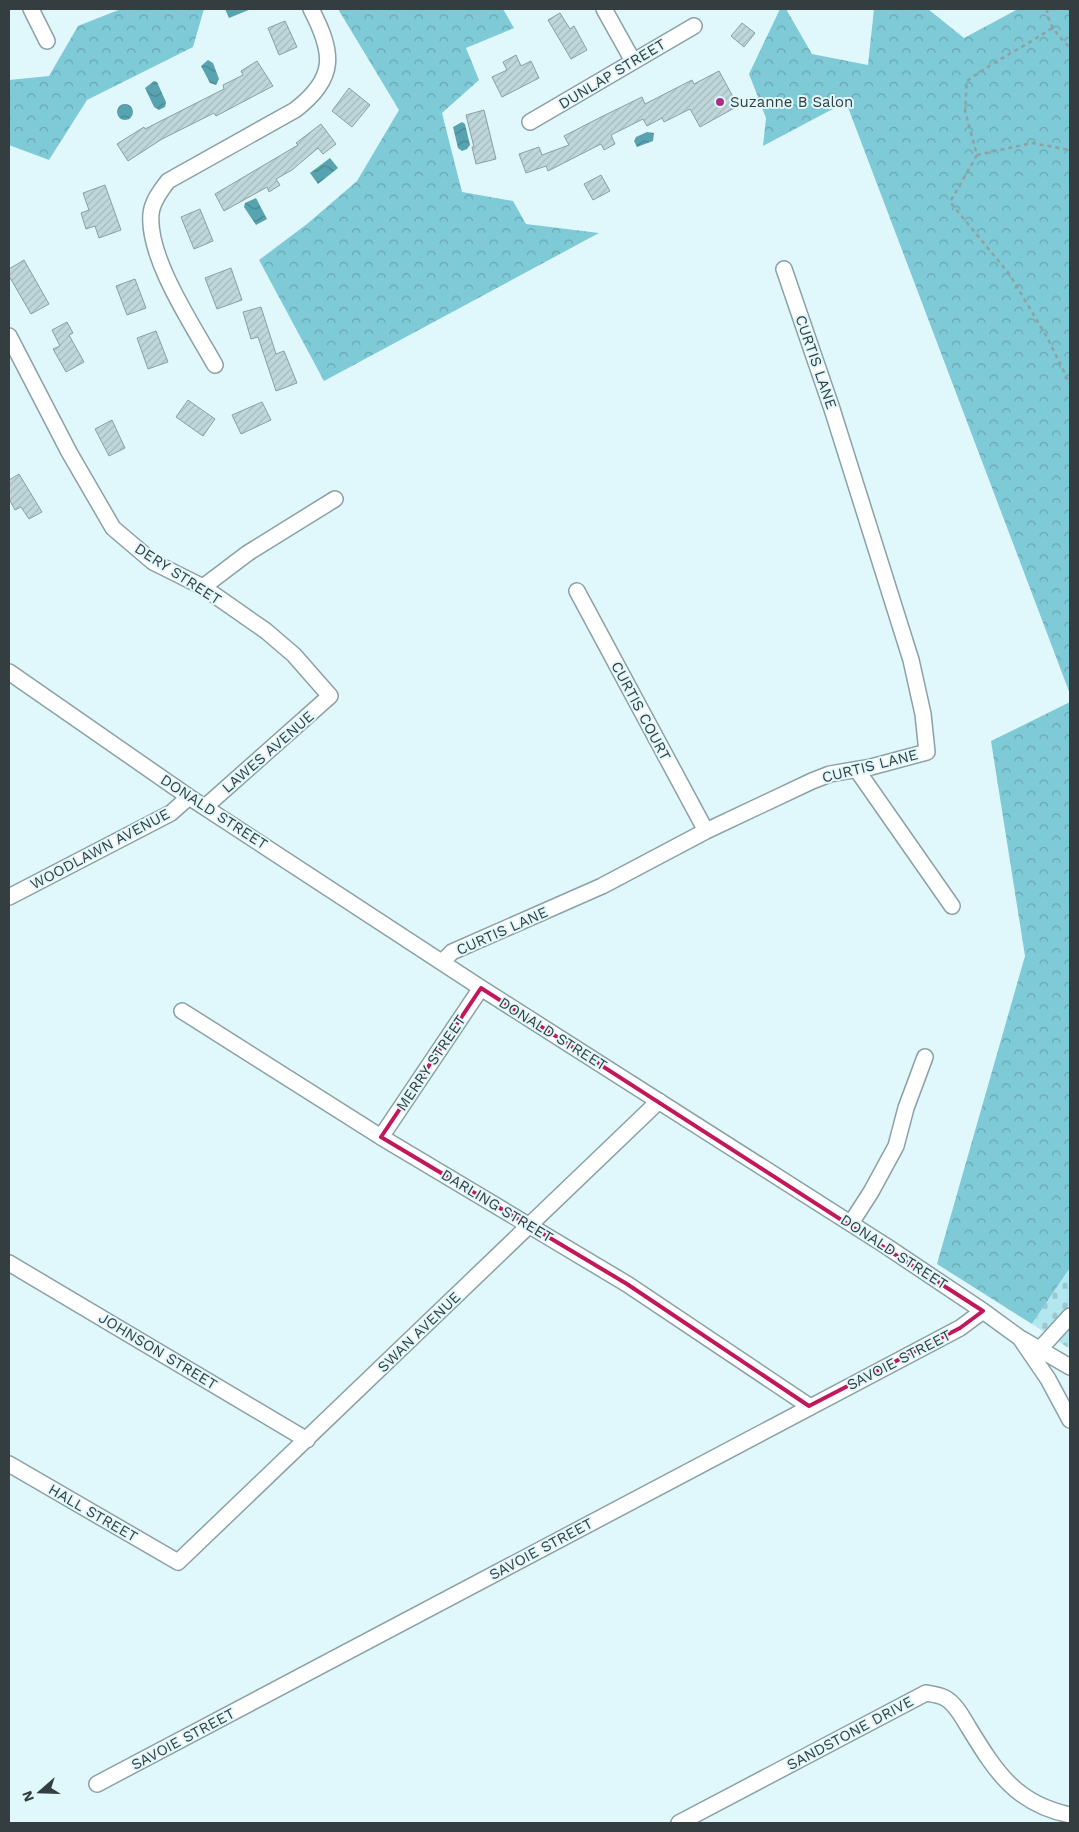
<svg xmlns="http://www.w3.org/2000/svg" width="1079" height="1832" viewBox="0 0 1079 1832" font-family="'Work Sans',sans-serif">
<defs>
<pattern id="forest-crowns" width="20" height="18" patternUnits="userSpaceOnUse" patternTransform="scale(1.25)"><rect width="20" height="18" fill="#7fcad7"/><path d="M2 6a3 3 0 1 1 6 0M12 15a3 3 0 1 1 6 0" fill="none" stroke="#69a5b0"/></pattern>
<pattern id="cemetery-stones" width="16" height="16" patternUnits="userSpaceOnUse" patternTransform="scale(1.25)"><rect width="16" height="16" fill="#b3e7ef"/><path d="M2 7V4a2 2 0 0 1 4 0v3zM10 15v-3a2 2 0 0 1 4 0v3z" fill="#9bc7ce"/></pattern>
<pattern id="water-waves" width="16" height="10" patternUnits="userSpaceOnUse" patternTransform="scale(1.25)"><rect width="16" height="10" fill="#57a3af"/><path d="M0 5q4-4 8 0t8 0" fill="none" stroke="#498690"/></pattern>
<pattern id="building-hatch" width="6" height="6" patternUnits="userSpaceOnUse" patternTransform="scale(1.25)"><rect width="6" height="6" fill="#bfd7db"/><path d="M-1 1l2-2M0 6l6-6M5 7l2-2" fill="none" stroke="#a5b9bd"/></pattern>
</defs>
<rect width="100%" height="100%" fill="#e0f8fc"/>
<!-- forest -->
<path fill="url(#forest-crowns)" d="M121,9H204L193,47L87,100L49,160L9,145V80L49,76L78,26Z
M338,9H503L514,28L466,48L479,80L442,113L462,192L513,201L526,224L599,233L324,381L259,260L307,224L357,181L399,110Z
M780,9H786L812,54L868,65L874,9H928L964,38L1018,9H1070V694L846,102L763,146L766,118L749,74Z
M1070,702V1268L1032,1324L937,1264L1025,956L991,741Z"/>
<!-- cemetery -->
<path fill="url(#cemetery-stones)" d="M1070,1268V1349L1032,1324Z"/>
<!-- water -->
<path fill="url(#water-waves)" d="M225,9H251L229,18Z
M208,60L213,63L219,79L216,85L210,83L201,66Z
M154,81L157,82L166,102L165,107L159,110L154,107L145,88Z
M117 112a8 8 0 1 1 16 0a8 8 0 1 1-16 0Z
M462,122L465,124L470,145L467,149L462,151L458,148L453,127Z
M647,132L654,133L653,141L637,147L634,141L636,137Z
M330,158L338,168L318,184L310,173Z
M256,198L267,219L256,225L244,207L245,203Z"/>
<!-- building -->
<path fill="url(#building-hatch)" stroke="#899fa3" d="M560,13L570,29L574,26L587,50L571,59L548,20Z
M285,21L297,47L279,55L268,28Z
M742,23L755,33L744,47L731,36Z
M516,55L521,66L531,61L539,78L502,97L492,77L507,70L503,62Z
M257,61L273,86L216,116L214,113L162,139L128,161L117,144L144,127L145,129L224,89L223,85L243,75L241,71Z
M719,71L738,106L700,127L690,109L664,122L662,118L647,126L643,119L611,135L615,144L604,150L601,144L548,171L546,166L526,173L519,154L539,147L542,155L569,145L564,136L601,117L642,97L645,104L692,80L694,84Z
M349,88L370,105L352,127L332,111Z
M484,110L496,159L476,164L472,147H474L466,115Z
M321,124L336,144L323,154L318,148L292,170L276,179L280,185L269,192L267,187L224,211L215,194L298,145L296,143Z
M601,175L610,191L593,200L584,184Z
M105,185L121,230L99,238L95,226L86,229L81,213L89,210L83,193Z
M200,209L213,241L194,249L181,217Z
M24,260L49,304L31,314L9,276V269Z
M231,268L242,300L217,309L205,278Z
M135,279L146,308L127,315L116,286Z
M261,307L276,354L284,351L297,383L276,391L258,337L251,339L243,312Z
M67,322L73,333L69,335L84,362L66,372L53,349L60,346L52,330Z
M156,331L168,362L148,369L137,338Z
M188,400L215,419L203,436L176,417Z
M262,402L271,420L241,434L232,415Z
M112,420L125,448L109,456L95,429Z
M19,474L42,512L29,519L21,507L15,510L9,499V480Z"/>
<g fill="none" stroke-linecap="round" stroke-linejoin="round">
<!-- minor casing -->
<g stroke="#8ba1a5" stroke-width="18">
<path id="minor" d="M31,9L47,41
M604,9L633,61
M530,122L694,26
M9,336L69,452L113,528L153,562L203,587L266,631L294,655L330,696L205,807
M215,365C194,327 147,258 151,214C152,202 161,190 168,181L295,110C337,78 334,53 311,9
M203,587L248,553L335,499
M577,591L706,831
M9,672L189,797L481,988L886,1246L983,1311L1020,1338L1048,1379L1070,1420
M857,770L952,906
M9,897L171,813L189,797
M442,962L452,952L602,886L706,831L812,781L830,774L871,767L927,752L923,714L911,660L832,409L784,269
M182,1011L381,1137L627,1284L809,1406
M381,1137L481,988
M851,1223L871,1192L896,1146L906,1108L925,1057
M9,1263L307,1440
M1022,1339L1070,1367
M1040,1349L1070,1316
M9,1464L178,1562L659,1101
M97,1784L960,1328L983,1311
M679,1823L926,1693C932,1694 940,1695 945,1698C955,1703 963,1718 969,1728C996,1772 1016,1804 1070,1815"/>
</g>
<!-- path -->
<path stroke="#90a1a4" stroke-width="2.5" stroke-dasharray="4 4" stroke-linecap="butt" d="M1047,9C1048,26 1059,36 1070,48
M1052,28C1024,47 994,61 967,81L965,111L977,155L950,202L1010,275L1048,339L1070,384
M977,155L1032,143L1070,150"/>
<!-- minor -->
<use href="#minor" stroke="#fff" stroke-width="15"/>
</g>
<!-- marked area -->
<path fill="none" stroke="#c2185b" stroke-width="4" stroke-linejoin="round" d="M481,988L983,1311L960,1328L809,1406L627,1284L381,1137Z"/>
<!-- markers -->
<circle fill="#a92f84" stroke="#e0f8fc" stroke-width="2" cx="720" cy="102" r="5"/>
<g text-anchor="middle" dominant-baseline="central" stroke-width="4" stroke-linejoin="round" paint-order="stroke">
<!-- street labels -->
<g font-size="15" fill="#343d3f" stroke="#e0f8fc">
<text transform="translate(612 74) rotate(-31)">DUNLAP STREET</text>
<text transform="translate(816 362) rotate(71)">CURTIS LANE</text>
<text transform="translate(178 574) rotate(33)">DERY STREET</text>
<text transform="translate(641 711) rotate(62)">CURTIS COURT</text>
<text transform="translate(268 752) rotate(-41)">LAWES AVENUE</text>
<text transform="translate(870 766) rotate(-14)">CURTIS LANE</text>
<text transform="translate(214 812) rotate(33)">DONALD STREET</text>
<text transform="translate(100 849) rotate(-28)">WOODLAWN AVENUE</text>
<text transform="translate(502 931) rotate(-24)">CURTIS LANE</text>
<text transform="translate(553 1034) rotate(32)">DONALD STREET</text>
<text transform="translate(431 1063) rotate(-56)">MERRY STREET</text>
<text transform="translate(497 1206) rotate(31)">DARLING STREET</text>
<text transform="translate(894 1252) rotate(33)">DONALD STREET</text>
<text transform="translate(419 1332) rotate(-44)">SWAN AVENUE</text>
<text transform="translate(158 1351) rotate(31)">JOHNSON STREET</text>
<text transform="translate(899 1360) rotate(-27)">SAVOIE STREET</text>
<text transform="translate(93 1513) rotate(30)">HALL STREET</text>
<text transform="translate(541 1549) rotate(-28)">SAVOIE STREET</text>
<text transform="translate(850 1733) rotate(-28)">SANDSTONE DRIVE</text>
<text transform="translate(183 1739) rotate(-28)">SAVOIE STREET</text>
</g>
<!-- poi labels -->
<g font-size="15" fill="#343d3f" stroke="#e0f8fc" text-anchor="start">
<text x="730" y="102">Suzanne B Salon</text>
</g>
</g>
<!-- border -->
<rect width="1079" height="1832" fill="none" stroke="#343d3f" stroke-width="20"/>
<!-- north arrow -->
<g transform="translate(40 1792) rotate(250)" stroke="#e0f8fc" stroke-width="4" paint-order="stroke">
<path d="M0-4L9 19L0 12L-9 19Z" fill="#343d3f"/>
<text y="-8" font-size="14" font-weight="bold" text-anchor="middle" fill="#343d3f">N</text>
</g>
</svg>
